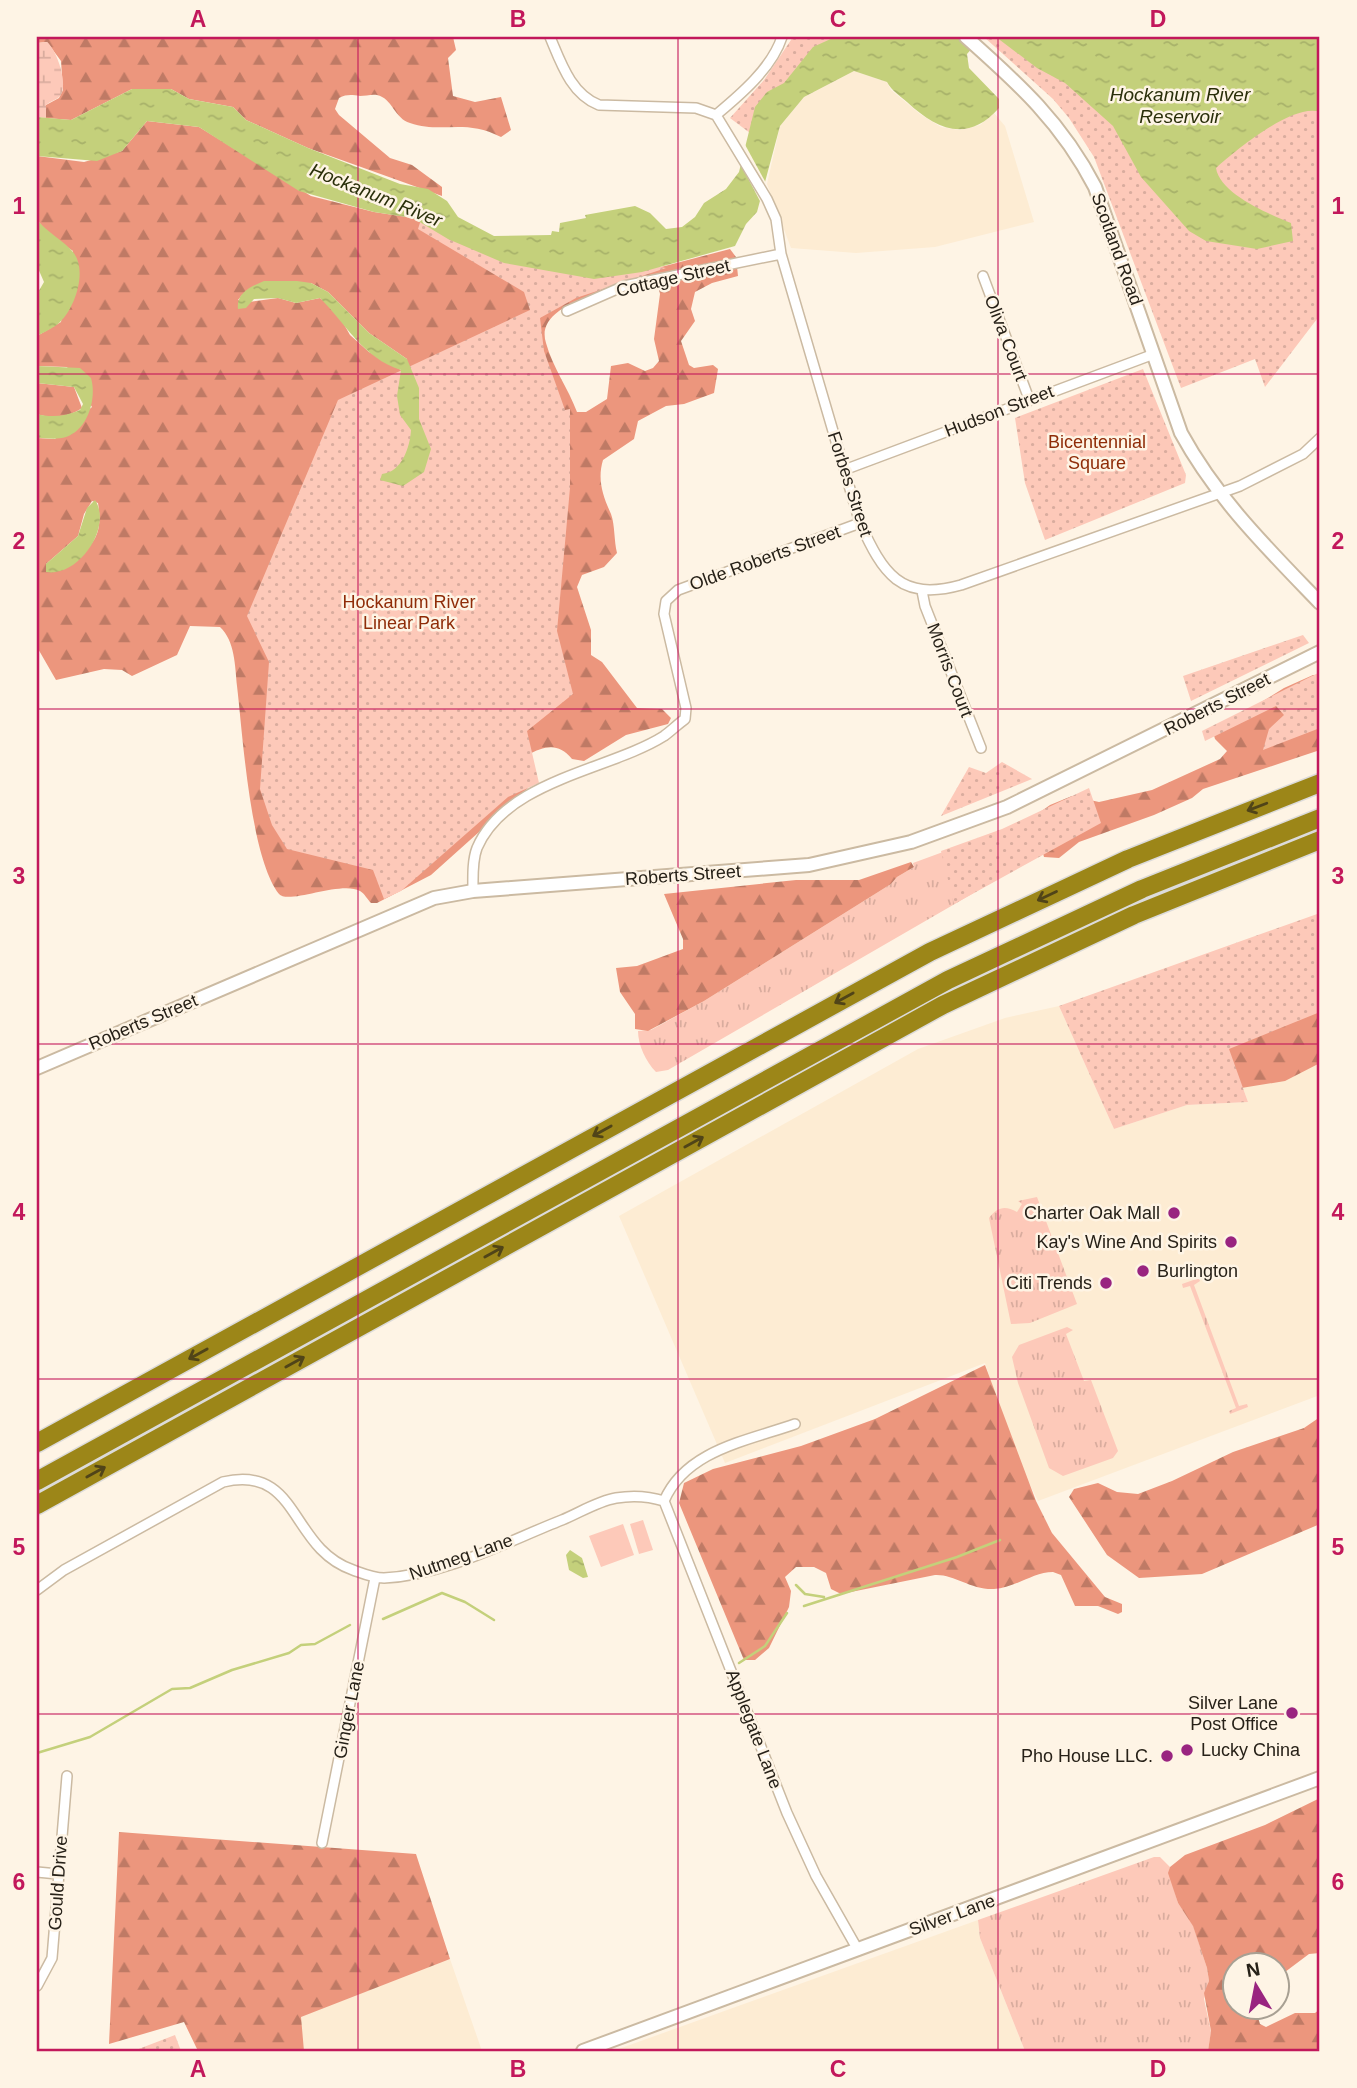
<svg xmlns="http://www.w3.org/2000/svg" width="1357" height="2088" viewBox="0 0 1357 2088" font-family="Helvetica,sans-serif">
<defs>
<pattern id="grass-tufts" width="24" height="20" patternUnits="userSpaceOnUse" patternTransform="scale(1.75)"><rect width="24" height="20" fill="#fdc9b9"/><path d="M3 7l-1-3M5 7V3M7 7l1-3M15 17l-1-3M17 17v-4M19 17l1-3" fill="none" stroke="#d9ac9e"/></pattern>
<pattern id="forest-firs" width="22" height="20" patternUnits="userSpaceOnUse" patternTransform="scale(1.75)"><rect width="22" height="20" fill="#ec967d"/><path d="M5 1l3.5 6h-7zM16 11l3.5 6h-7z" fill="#bf7a65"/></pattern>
<pattern id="wetland-marsh" width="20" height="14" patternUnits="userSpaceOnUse" patternTransform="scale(1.75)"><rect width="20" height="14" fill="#fdc9b9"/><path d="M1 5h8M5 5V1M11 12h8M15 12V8" fill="none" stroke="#d9ac9e"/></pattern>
<pattern id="park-dots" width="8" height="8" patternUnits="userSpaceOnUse" patternTransform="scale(1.75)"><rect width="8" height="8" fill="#fdc9b9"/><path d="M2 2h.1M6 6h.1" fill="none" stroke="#d9ac9e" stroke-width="1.8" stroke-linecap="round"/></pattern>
<pattern id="water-ripples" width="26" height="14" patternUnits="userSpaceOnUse" patternTransform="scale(1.75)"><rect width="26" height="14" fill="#c4d07b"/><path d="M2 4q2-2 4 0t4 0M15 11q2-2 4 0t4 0" fill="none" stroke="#a8b26a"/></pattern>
</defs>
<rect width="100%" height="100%" fill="#fef4e5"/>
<!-- built -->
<path fill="#fdecd3" d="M854,71L887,82L891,90L920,114L941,127L959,130L980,125L994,113L1005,126L1034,222L935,247L856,253L791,248L767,184L780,126L804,97Z
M1059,1006L1114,1129L1187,1105L1248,1102L1229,1048L1320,1012V1395L1038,1501L1017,1459L985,1363L725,1463L619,1216L918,1049L1005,1018Z
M978,1920L980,1938L1025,2051H613Z
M450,1959L482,2051H304L300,2017Z"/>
<!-- grass -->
<path fill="url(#grass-tufts)" d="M992,834L1017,868L668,1070L656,1072C646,1062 638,1045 638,1031L651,1030L704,1001L891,884L897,877L914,867L913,863Z
M1037,1197L1077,1304L1030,1323L1011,1324L989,1218C997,1207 1005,1205 1017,1212L1022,1204L1018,1201Z
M1199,1278L1200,1281L1194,1285L1239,1406L1247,1404L1248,1407L1230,1414L1229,1411L1236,1408L1190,1286L1183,1288L1182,1284Z
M1067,1327L1073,1330L1066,1334L1084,1381L1091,1380L1118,1451L1113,1458L1063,1476L1049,1468L1018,1383L1012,1357L1019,1345Z
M1154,1857H1160L1170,1867L1169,1873L1178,1903L1193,1925L1207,1968L1209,1981L1204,1999L1211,2032L1208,2051H1025L980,1938L978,1920Z"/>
<!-- forest -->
<path fill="url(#forest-firs)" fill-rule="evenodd" d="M37,37H453L456,50L448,58L453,96L475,102L501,97L511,130L501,137C464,118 443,134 410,123C395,119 392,98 377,95C372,94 365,96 360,96C352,95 347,94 339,98L335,109L339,115L390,158L412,165L442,187V196L308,148L246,120L233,107L189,99L171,89H132L71,120L46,118V105L59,98L63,90L61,61L47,42L37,43Z
M147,121L199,127L311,196L374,212L413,218L448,239L642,272L730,249L736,257L738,276L712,283L695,292L691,309L695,321L681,341L689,365L694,368L713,365L718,369L714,393L684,404L666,406L638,421L634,439L603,460C597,480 603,496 611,514C615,525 614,541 617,553L604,567L582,575L577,587L591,630V655L602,662L637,708L662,709L671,718L668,724L626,735L584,761L572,759C558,742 545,746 527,755L528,788L431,875L377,903H371C367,899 365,894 360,891C341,880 288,905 279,894C250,856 243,737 237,686C235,666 235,641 220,627L190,626L177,655L132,676L122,670L104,669L56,680L37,647V438L55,439L92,407L67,367L37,366V336L61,322L73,251L52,237L37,220V156L84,162L122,151ZM657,281L660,294L654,339L659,361L653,368L645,371L628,363L611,366L607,399L586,412H577C568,388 553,368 546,343C532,300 629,285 657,281ZM311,283L328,292L369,333L407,359L402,376L401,370L369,352L350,335L337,312L320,298L296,303L278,298L249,302L238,300L242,295ZM92,501L98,503C103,536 94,542 72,565L46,564L78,536L84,514Z
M37,383L74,387L82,408C70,417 51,419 37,414Z
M1313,675H1320V750L1203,789L1192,798L1154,815L1079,842L1059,858L1044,857L1033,817L1050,805L1072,796L1099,802L1152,790L1220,759L1227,751L1215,739L1213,732L1284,688Z
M911,862L914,867L897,877L891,884L704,1001L648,1031L635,1029V1014L620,992L616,968L637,966L683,949V939L664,894L796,880H859Z
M1320,965V1063L1285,1081L1229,1090L1217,1009Z
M985,1365L1036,1501L1052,1533L1105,1597L1122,1604V1612L1118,1614L1098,1606H1075L1061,1575L1053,1572C1033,1572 1015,1588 994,1589C971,1590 954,1574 935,1575L841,1594L831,1589L826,1573L814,1567H796L785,1577L791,1591L789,1607L769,1648L755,1660H744L679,1503L684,1483L713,1469L801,1446L875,1419Z
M1320,1417V1524L1202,1574L1139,1578L1107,1555L1069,1497L1074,1489L1098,1483L1117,1492L1138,1494L1172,1481L1233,1452L1304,1428Z
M1320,1798V1953L1309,1954L1277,1978L1276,1966H1234V2008H1255L1260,2024L1266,2027L1295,2013H1315L1320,2009V2051H1208L1211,2031L1204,1993L1209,1981L1207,1968L1193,1926L1178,1903L1168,1873L1170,1867L1185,1855L1265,1825Z
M119,1832L416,1854L450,1959L301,2017L304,2051H198L184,2022L109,2044Z"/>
<!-- wetland -->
<path fill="url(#wetland-marsh)" d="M47,42C57,50 69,86 60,96C57,100 50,101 46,105V118L37,117V43Z"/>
<!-- park -->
<path fill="url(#park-dots)" d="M793,37H945L835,58L762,142L730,118L764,80Z
M984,37H1320V315L1265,387L1255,359L1181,388L1094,157L1069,118L1053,99Z
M424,210L468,237L666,268L576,298L540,318L544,351L565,410L570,409V488L557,631L573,694L527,731L539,783L508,797L401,891L384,899L373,870L287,849L272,825L260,789L269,662L247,616L338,400L530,310L524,292L418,229Z
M1143,369L1186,475L1185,483L1045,540L1025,483L1015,418Z
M1303,635L1309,643L1191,701L1183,676Z
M1320,672V728L1263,750L1269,729L1284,715L1276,706L1205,741L1202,731Z
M1002,762L1032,779L941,816L969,767L986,773Z
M1089,788L1101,823L954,904L941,851L1002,829Z
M1320,913V1012L1229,1049L1248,1102L1187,1105L1114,1129L1059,1006Z
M175,2035L181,2051H137L136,2050Z"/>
<!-- pitch -->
<path fill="#fdc9b9" d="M643,1520L653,1550L639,1554L630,1524Z
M623,1524L634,1555L601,1567L589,1536Z"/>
<!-- water -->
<path fill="url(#water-ripples)" d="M835,37H982L967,54L969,68L999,99V108C967,144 936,129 907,102C899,95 892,91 887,82L854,71L804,97L780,126L757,212L746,224L735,246L642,272L594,279L504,263L448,239L413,218L374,212L299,191L199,127L147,121L122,151L97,161L37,156V117L71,120L132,89H171L189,99L233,107L246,120L308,148L400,184L428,189L447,201L458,217L494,236L551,235L552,231L559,232L560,223L586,218L585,215L635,206L650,213L666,229L682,227L695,217L704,203L726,189L739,172L755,107L767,92L784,83L813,47Z
M996,37H1320V112C1293,103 1236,150 1216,168C1220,194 1269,214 1291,223L1293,241L1257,249L1206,241L1189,231L1141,177L1113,126L1065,83L1037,68Z
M37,220C47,232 64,241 73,252C88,270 75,308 60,322C54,328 44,332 37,336V294L44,282L37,266Z
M264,281H297L311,283L328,292L369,333L407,359L419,388V419L431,449L424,472L403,486L380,480L382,474C402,472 410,447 411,430L400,415L397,396L401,370C363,358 346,324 320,298L296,303L278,298L254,299L246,308L238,309C236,293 250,287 264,281Z
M37,366L80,368L91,378C97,398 88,430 66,437C57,440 46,438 37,438V414C51,418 67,416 80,410L83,404L74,387L37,383Z
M95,500C113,527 78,578 46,572V564L78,536L87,508Z
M570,1550L582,1558L588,1577L583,1578L569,1570L566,1555Z"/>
<!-- pier -->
<path fill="#fef4e5" d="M743,141L767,185L761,203L739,161Z"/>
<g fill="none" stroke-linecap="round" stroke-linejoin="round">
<!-- stream -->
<path stroke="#c4d07b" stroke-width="2.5" d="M796,1585L805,1594L824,1597
M804,1606L957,1557L1000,1540
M383,1619L442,1593L465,1602L494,1620
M739,1663L765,1646L787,1613
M37,1753L90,1737L172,1689L190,1688L232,1670L289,1653L301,1645L315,1644L350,1625"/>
<!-- street casing -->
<g stroke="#cbbaa2" stroke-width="12">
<path id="street" d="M550,37C561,63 571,94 599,105L696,108L716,115L767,199L776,219L781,254L860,523C883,573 900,602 961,585L1240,486L1303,454L1320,438
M716,115C740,95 772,68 782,37
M983,276L1029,399
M567,311L624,286L781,254
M844,470L1154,354
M922,591L925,606L981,748
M473,891C473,878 472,861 477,848C506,780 610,770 664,736C671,731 678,724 685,719L686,708L664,614L666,601L678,590L860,523
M664,1501L787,1813L816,1876L858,1950
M664,1501C686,1450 747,1441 795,1424
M37,1590L64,1570L223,1482C300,1464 289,1548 353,1570C364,1574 373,1578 384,1578C445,1575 506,1542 562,1520C579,1513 598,1501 616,1498C633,1495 648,1496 664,1501
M322,1843L375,1578
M37,1872L58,1874
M37,1986L52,1958L67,1776"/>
</g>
<!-- secondary casing -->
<g stroke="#cbbaa2" stroke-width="16">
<path id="secondary" d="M966,37C1019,84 1062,123 1095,187L1181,433C1217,499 1268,549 1320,603
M37,1068L434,898L473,891L809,865L911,842L1007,807L1320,652
M583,2051L1320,1778"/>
</g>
<!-- highway casing -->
<g stroke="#dcdbda" stroke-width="21">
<path id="highway" d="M37,1443L930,952L1128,859L1320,783
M37,1481L948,980L1142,889L1320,818
M37,1505L943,1005L1134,915L1320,840"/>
</g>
<!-- street -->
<use href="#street" stroke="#fff" stroke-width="9"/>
<!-- secondary -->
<use href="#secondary" stroke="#fff" stroke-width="12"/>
<!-- highway -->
<use href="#highway" stroke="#9c8618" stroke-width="18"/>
</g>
<!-- one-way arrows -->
<defs><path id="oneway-shaft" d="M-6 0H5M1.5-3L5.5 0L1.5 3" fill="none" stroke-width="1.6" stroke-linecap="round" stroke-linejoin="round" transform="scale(1.75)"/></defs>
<g stroke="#504418">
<use href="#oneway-shaft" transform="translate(1257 807) rotate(159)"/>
<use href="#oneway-shaft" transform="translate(1047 896) rotate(155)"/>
<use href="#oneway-shaft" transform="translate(844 998) rotate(151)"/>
<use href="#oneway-shaft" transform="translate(602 1131) rotate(151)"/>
<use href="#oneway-shaft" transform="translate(694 1142) rotate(-29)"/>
<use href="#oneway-shaft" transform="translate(494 1252) rotate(-29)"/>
<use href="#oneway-shaft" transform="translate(198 1354) rotate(151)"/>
<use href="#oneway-shaft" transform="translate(295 1362) rotate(-29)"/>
<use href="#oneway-shaft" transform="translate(96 1472) rotate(-29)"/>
</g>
<!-- grid -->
<path fill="none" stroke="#c2185b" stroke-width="2" stroke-opacity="0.55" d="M358,37V2051M678,37V2051M998,37V2051M37,374H1320M37,709H1320M37,1044H1320M37,1379H1320M37,1714H1320"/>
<!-- markers -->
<g fill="#992480" stroke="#fef4e5" stroke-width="2.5">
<circle cx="1174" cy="1213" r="7"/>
<circle cx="1231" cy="1242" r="7"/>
<circle cx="1143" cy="1271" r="7"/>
<circle cx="1106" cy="1283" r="7"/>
<circle cx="1292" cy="1713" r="7"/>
<circle cx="1187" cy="1750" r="7"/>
<circle cx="1167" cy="1756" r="7"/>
</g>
<g text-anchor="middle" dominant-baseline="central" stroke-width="5" stroke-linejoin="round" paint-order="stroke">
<!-- street labels -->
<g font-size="18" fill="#272118" stroke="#fef4e5">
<text transform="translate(1117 249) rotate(70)">Scotland Road</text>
<text transform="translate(673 278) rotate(-13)">Cottage Street</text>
<text transform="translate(1006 338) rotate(69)">Oliva Court</text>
<text transform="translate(999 411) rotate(-21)">Hudson Street</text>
<text transform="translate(850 484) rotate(72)">Forbes Street</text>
<text transform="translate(765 558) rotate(-20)">Olde Roberts Street</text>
<text transform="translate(950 670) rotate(69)">Morris Court</text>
<text transform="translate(1217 704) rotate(-27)">Roberts Street</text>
<text transform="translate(683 875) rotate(-4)">Roberts Street</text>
<text transform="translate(143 1022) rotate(-23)">Roberts Street</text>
<text transform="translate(461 1557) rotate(-19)">Nutmeg Lane</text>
<text transform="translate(349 1710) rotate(-79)">Ginger Lane</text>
<text transform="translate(754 1729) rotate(69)">Applegate Lane</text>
<text transform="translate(58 1883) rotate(-86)">Gould Drive</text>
<text transform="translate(952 1915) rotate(-20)">Silver Lane</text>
</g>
<!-- park labels -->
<g font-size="18" fill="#8f2c08" stroke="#fef4e5">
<text x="1097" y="442">Bicentennial<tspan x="1097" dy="21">Square</tspan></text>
<text x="409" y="602">Hockanum River<tspan x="409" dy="21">Linear Park</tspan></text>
</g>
<!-- poi labels -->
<g font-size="18" fill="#272118" stroke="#fef4e5" text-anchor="end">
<text x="1160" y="1213">Charter Oak Mall</text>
<text x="1217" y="1242">Kay's Wine And Spirits</text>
<text x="1157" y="1271" text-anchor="start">Burlington</text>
<text x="1092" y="1283">Citi Trends</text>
<text x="1278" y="1703">Silver Lane<tspan x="1278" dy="21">Post Office</tspan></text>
<text x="1201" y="1750" text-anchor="start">Lucky China</text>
<text x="1153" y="1756">Pho House LLC.</text>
</g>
<!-- water labels -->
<g font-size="19" font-style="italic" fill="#2a2f0a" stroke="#fef4e5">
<text x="1180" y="94">Hockanum River<tspan x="1180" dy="22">Reservoir</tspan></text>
<text transform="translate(376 195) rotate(22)">Hockanum River</text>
</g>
</g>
<!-- border -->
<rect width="1357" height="2088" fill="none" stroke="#fef4e5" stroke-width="77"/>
<!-- north arrow -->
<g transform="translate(1256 1986) rotate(350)"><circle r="33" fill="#fef4e5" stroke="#a8a093" stroke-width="2"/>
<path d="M0-5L12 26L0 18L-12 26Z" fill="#992480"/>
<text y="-10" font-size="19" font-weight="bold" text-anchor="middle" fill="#272118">N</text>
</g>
<rect x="38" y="38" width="1280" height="2012" fill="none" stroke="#c2185b" stroke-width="2.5"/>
<g font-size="23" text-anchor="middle" font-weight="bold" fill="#c2185b">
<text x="198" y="27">A</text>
<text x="518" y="27">B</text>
<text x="838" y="27">C</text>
<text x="1158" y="27">D</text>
<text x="19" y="214">1</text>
<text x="1338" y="214">1</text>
<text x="19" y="549">2</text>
<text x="1338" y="549">2</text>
<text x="19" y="884">3</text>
<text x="1338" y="884">3</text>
<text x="19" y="1220">4</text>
<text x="1338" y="1220">4</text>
<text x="19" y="1555">5</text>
<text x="1338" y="1555">5</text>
<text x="19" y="1890">6</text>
<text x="1338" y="1890">6</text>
<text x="198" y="2077">A</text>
<text x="518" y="2077">B</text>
<text x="838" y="2077">C</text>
<text x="1158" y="2077">D</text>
</g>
</svg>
